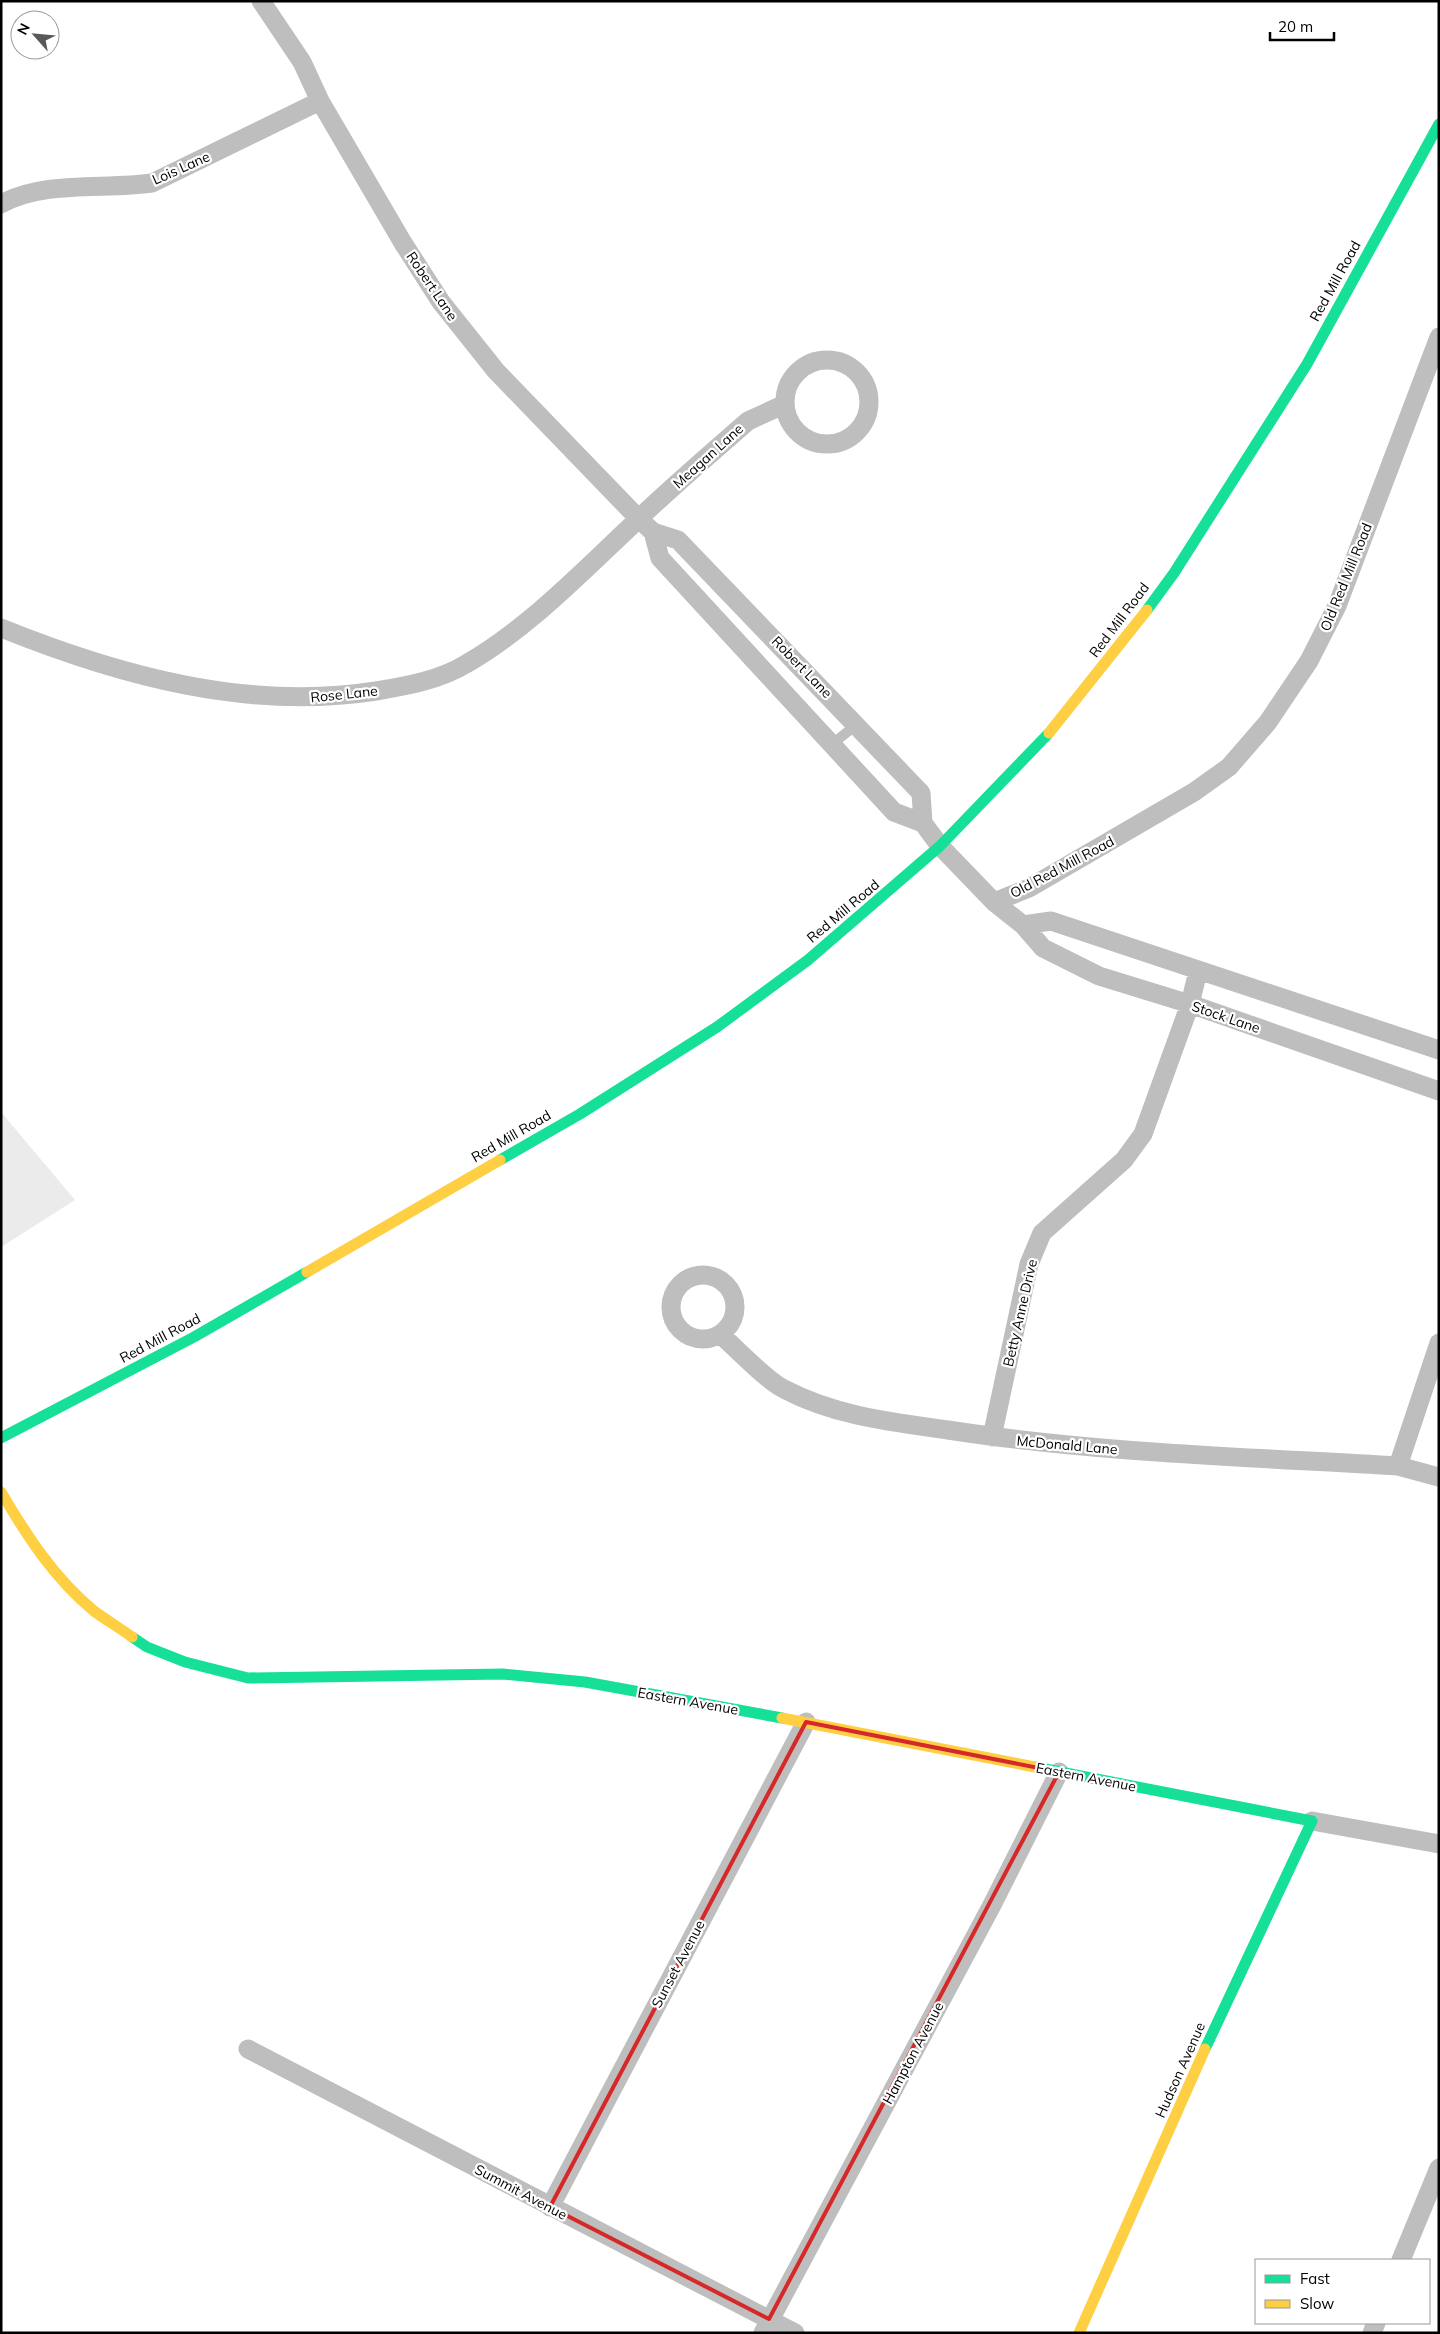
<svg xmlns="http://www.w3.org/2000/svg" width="1440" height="2334" viewBox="0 0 1440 2334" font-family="Mulish,sans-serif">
<rect width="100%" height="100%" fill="#fff"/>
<!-- green -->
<path fill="#ebebeb" d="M1,1112L75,1200L1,1247Z"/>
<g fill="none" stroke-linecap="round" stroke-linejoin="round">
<!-- lane -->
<path stroke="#bebebe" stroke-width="10" d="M831,745L856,725"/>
<!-- street -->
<path stroke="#bebebe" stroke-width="19" d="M261,1L302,62L320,101L403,243L441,302L496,371L638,518L653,532L678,540L921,793L923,823L940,846L994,902L1023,925L1043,948L1099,976L1190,1004L1439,1091
M1,204C45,180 104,190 152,183L320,101
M785 402a42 42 0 1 1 84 0a42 42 0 1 1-84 0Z
M653,532L660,558L894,812L923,823
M1,628C120,676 248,711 376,691C406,686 440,680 466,664C528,628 578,576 630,527C668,490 708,456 748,421L785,404
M994,902L1029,888L1194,792L1229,767L1268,722L1309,661L1337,606L1439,337
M1023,925L1051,921L1439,1050
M671 1307a32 32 0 1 1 64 0a32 32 0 1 1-64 0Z
M721,1335C737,1349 767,1381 784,1389C835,1416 892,1422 948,1430C1097,1453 1248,1457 1398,1466L1439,1477
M992,1437L1029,1264L1042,1233L1124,1160L1143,1134L1190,1004L1198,971
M1398,1466L1439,1343
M1312,1821L1439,1844
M248,2049L795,2333
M550,2207L806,1722
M1401,2260L1439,2168
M763,2333L992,1905L1059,1772
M1372,2333L1376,2323"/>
<!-- fast -->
<path stroke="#16e098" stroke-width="11" d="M1147,610L1174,573L1307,364L1439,124
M500,1160L580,1114L717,1027L808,960L940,846L1049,733
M1,1438L194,1337L307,1272
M132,1637L147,1647L185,1662L248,1678L503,1674L585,1682L782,1718
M1035,1767L1312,1821L1205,2049"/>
<!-- slow -->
<path stroke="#ffcf43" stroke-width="11" d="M1049,733L1147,610
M307,1272L500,1160
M1,1492C27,1536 54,1578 94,1611C106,1620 120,1628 132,1637
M782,1718L1035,1767
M1079,2333L1205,2049"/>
</g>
<!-- marked area -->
<path fill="none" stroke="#d62828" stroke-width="4" stroke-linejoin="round" d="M806,1722L1059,1772L769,2319L550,2207Z"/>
<g text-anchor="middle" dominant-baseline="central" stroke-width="4.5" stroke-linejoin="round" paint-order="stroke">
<!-- street labels -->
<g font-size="14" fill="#000" stroke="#fff">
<text transform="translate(181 168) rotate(-24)">Lois Lane</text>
<text transform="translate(1335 281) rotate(-61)">Red Mill Road</text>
<text transform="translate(432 286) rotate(56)">Robert Lane</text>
<text transform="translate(708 456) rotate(-42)">Meagan Lane</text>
<text transform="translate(1346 577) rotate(-68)">Old Red Mill Road</text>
<text transform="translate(1119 620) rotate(-53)">Red Mill Road</text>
<text transform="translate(802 667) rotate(46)">Robert Lane</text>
<text transform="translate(344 694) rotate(-6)">Rose Lane</text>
<text transform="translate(1062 867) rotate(-28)">Old Red Mill Road</text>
<text transform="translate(843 911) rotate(-40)">Red Mill Road</text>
<text transform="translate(1226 1017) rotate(19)">Stock Lane</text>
<text transform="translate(511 1136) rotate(-30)">Red Mill Road</text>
<text transform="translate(1020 1313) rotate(-77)">Betty Anne Drive</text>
<text transform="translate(160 1338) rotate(-28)">Red Mill Road</text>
<text transform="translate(1067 1445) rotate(5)">McDonald Lane</text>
<text transform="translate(688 1701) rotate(10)">Eastern Avenue</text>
<text transform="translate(1086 1777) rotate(11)">Eastern Avenue</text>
<text transform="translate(678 1964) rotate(-62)">Sunset Avenue</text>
<text transform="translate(913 2053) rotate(-62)">Hampton Avenue</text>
<text transform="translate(1180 2070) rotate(-66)">Hudson Avenue</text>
<text transform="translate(521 2192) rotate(28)">Summit Avenue</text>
</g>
</g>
<!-- border -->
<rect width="1440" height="2334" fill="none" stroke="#000000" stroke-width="5"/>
<!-- legend -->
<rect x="1255" y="2259" width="175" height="65" fill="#ffffff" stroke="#999999"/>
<rect x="1265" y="2275" width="25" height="8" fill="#16e098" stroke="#999999"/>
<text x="1300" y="2284" font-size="15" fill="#000000">Fast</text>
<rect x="1265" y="2300" width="25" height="8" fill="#ffcf43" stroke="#999999"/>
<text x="1300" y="2309" font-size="15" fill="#000000">Slow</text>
<!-- north arrow -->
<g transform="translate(35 35) rotate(297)"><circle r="24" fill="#ffffff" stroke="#999999"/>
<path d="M0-4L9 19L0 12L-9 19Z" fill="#595959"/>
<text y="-8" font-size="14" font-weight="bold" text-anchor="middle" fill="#000000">N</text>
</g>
<!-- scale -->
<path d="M1270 32v8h64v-8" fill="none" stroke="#000000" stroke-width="2.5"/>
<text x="1278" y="32" font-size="15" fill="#000000" stroke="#ffffff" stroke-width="4" paint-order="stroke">20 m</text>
</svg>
